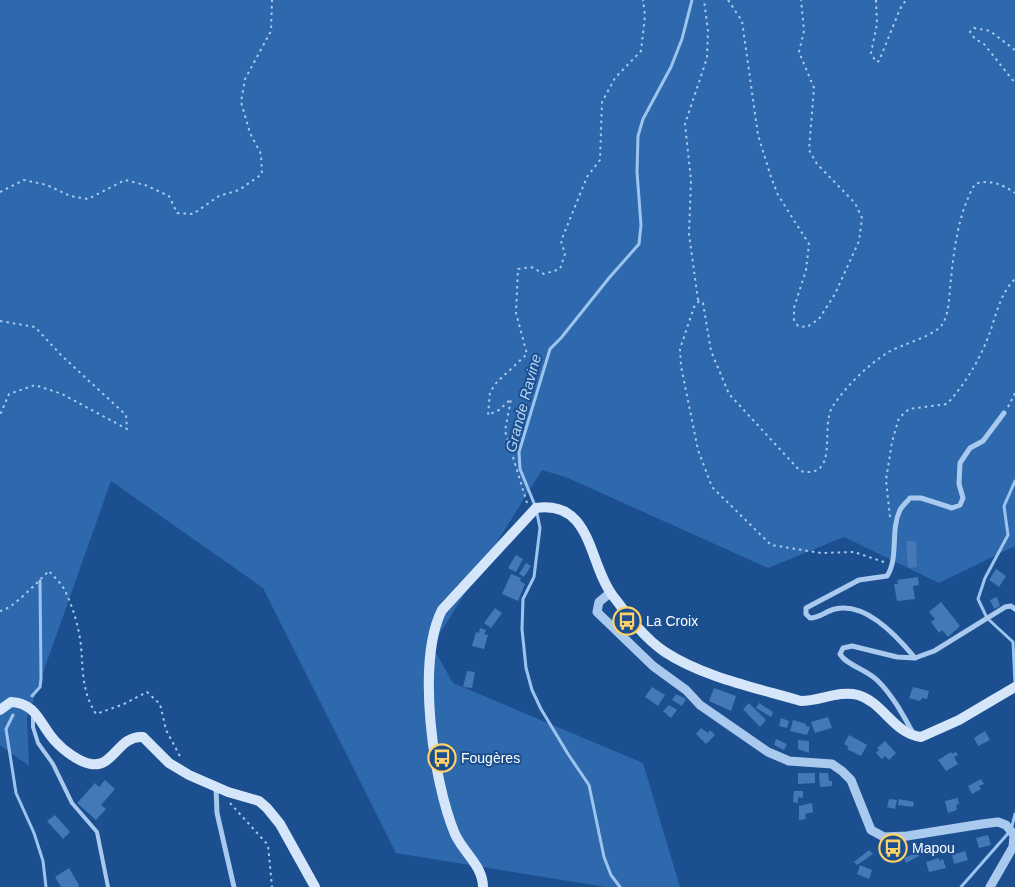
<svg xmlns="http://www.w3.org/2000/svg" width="1015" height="887" viewBox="0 0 1015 887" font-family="Helvetica,sans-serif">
<rect width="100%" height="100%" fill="#1b4f8f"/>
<!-- green -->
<path fill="#2e69ad" d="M0,0H1015V546L939,583L844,537L768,568L568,478L542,470L432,646L453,683L643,763L680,887H606L396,853L263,588L111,481L27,718L29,766L0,745Z"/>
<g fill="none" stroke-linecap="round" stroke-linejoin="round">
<!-- stream -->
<path stroke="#9cc4f0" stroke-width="3" d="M1015,685L1013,642L987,618L978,599L985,578L1008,535L1004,506L1015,481
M32,696L40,687L41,679L40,581
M13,715L6,729L16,793L34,833L43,861L46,887
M620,887L611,875L604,857L589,785L568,754L541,709L532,690L526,668L522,629L523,599L534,577L540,528L536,508L520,469L519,452L550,349L561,338L609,278L639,244L641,225L637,172L638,136L643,119L671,67L682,39L692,0
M961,887L1011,830L1015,814"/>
</g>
<!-- building -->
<path fill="#4478b7" d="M906,541H916L917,567L908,568Z
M516,555L523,559L516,572L508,568Z
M526,563L531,566L524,577L519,574Z
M996,569L1006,576L999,587L989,580Z
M511,574L521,578L520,581L525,584L518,601L502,594Z
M918,577L919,585L913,586L915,599L897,601L894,584H898L897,580Z
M997,597L1000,606L994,609L990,600Z
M941,602L960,626L948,637L942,630L939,633L931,622L935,619L929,612Z
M495,608L502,613L491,628L484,623Z
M480,628L486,630L484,634L488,635L484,649L472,646L476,632L479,633Z
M467,671L475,672L472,688L463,687Z
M652,687L665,695L658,706L645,697Z
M913,687L929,691L927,699L922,698L920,701L909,698Z
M714,688L736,696L731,711L709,701Z
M676,694L686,699L682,706L672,700Z
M749,703L766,720L760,727L743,709Z
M759,703L773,712L771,717L756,708Z
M669,705L677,710L671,718L663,711Z
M828,717L832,728L815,733L811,722Z
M781,718L789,721L787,728L779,726Z
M793,720L806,724V726L810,727L807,735L790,731Z
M701,728L708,733L710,730L715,735L706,744L696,734Z
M985,731L990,740L978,746L974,738Z
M849,735L867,745L861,756L847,749L849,747L844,744Z
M776,739L787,744L784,750L774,745Z
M798,740L809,741V753L798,749Z
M885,741L896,753L889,760L885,756L882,759L876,753L879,750L877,748Z
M951,752L952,754L956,752L958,755L954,757L958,764L946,771L938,760Z
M798,773H815V783L798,784Z
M819,773H828L829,781H832V786L820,787Z
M981,779L984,784L979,786L981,789L972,794L968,786Z
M105,780L115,789L101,805L106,809L96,820L77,803L95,783L99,787Z
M794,791H803V798L798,797V803L793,802Z
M958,798L959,804L956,805L957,810L948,813L945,801Z
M889,799L897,800L895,809L887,807Z
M899,799L914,802L913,807L898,805Z
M812,803L813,812L805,814L806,819L799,820V806Z
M55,815L70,832L63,839L47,821Z
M988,835L991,845L979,848L976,838Z
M869,850L873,854L857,865L854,862Z
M965,851L968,860L954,864L952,855Z
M917,852L919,856L906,863L904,858Z
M939,858V861L943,859L946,868L929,872L926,862Z
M860,865L872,870L869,879L857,874Z
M69,868L79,885L78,887H61L55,877Z"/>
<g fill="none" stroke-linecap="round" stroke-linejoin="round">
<!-- path -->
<path stroke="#a9c9ee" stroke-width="2" stroke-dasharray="2.5 4" stroke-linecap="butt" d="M728,0L742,21L758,135L771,177L778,195L809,244L806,270L794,308V320L798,326L807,327L819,319L835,294L859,241L862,218L855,203L817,164L809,150L814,88L799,52L804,31L801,0
M876,0L877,24L871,53L876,62L879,61L900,9L906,0
M1015,50L990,31L974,28L970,32L975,39L984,44L1015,83
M0,192L24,180L47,185L70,196L88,199L125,180L145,185L169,196L177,213L193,214L219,196L239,190L262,174L261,154L250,133L241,102L245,79L271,31L272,0
M698,300L689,234L691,180L685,124L707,58L708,31L704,0
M0,321L35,327L61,355L126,415L127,429L62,394L35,385L9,394L0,415
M1008,407L1015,393
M527,503L505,431L511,399L499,410L488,415L490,392L497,382L527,354L516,313L518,269L531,267L544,274L560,269L565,254L561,241L587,177L600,160L602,102L615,78L641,51L645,16L643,0
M890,517L886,480L892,442L899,418L909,409L947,404C965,384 979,361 989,335C996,316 1000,293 1015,279
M884,562L854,552L821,553L771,545L712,487L698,450L681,366L680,349L694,307L699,301L703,303L711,351L729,394L800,471C841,480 819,426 833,406C846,386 868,365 887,353C901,344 937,336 943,323C950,311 949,293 951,279C954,248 959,211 975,184C990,179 1001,184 1015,193
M0,611C13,609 37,582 49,571C54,577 61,583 64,589C73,606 79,628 81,646C83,671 82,692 96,714L124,704L147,692L160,704L166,730L181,758
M230,803L268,845L272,887"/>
<!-- service -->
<path stroke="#a9c9ee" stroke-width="4" d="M33,715V727L38,743L53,764L72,803L97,832L108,887"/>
<!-- minor -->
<path stroke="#a9c9ee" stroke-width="5" d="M915,658C898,637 866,601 835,609C826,611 820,618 810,618L806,614V608L859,580L887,576C899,558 890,530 900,510C902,506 907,502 910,498H921L952,508L960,505L963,498L959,484L960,463L970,448L983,441L1004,413
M913,733C903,715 893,696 878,681C868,670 846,665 840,654L843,648L852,646L897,657L915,658L934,651L1005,607L1011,606L1015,609
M216,788L217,813L234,887"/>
<!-- tertiary -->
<path stroke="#a9c9ee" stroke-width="9" d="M610,593L599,602L597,612L653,666L686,690L700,705L768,752L789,761L832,764L842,771L851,780L871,830L884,837L907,836L982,824L998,822L1006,825L1014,835L1013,847L990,887"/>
<!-- secondary -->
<path stroke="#d6e6fa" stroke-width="10" d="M0,710L11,702C37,703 40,725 55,741C63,750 79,762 91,764C114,768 118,735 143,737L169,763L189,775L228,792L259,801L267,808L280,824L315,887
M483,887C483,866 463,852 455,834C433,782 416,661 442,610L536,508C593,500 588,564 613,596C628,616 644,638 665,652C703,677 757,688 801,701C820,701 839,690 858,695C883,702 893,733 921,737L959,720L1015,687"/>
</g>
<!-- icons -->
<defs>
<g id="bus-ring" transform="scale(1.4375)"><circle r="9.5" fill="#1b4f8f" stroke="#ffd166" stroke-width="1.5"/><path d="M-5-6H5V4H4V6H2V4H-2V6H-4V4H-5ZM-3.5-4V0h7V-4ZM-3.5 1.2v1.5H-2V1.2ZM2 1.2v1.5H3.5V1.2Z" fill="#ffd166"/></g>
</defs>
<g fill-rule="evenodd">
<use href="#bus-ring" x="627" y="621"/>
<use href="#bus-ring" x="442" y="758"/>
<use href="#bus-ring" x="893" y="848"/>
</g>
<g text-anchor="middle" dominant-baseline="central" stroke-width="4" stroke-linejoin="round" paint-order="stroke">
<!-- poi labels -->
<g font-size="14" fill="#fff" stroke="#1b4f8f" text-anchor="start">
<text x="646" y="621">La Croix</text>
<text x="461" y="758">Fougères</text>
<text x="912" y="848">Mapou</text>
</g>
<!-- water labels -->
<g font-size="15" font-style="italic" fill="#b5d3f5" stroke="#1b4f8f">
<text transform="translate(523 403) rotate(-75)">Grande Ravine</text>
</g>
</g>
</svg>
